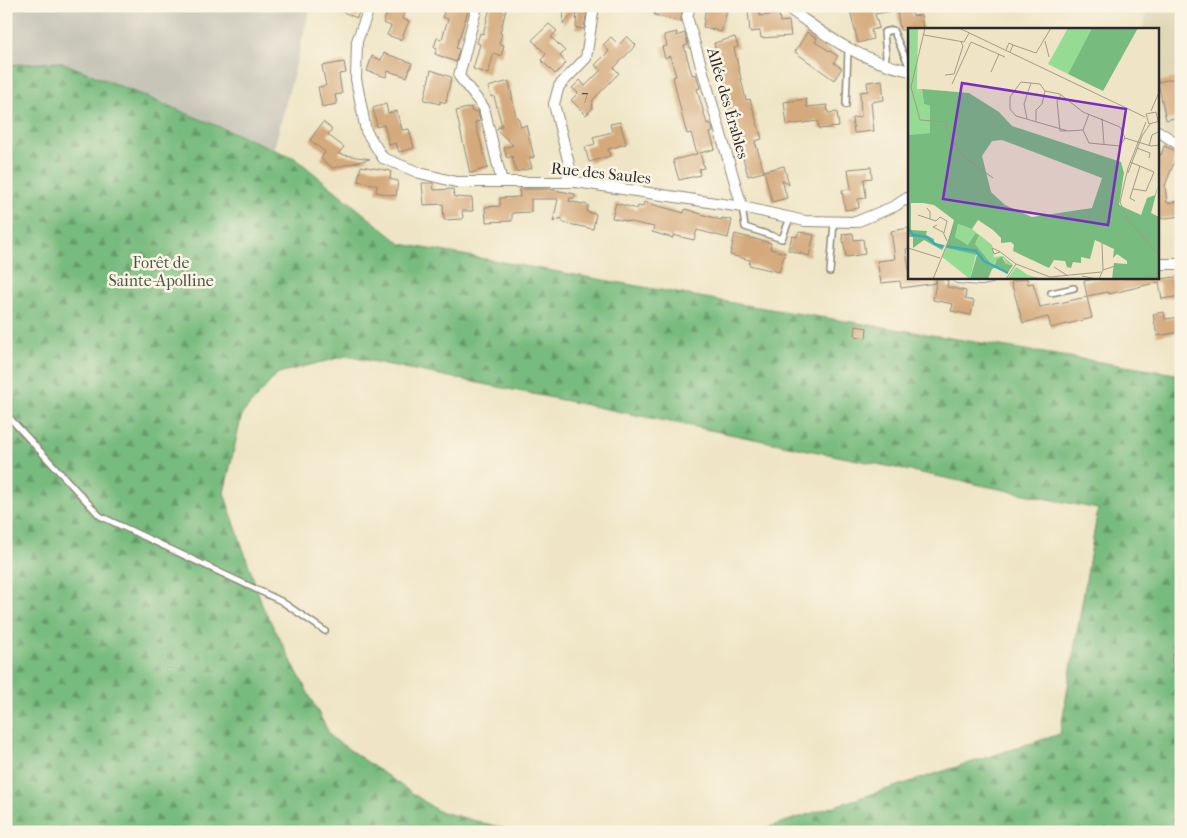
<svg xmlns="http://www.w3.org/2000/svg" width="1187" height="838" viewBox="0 0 1187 838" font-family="'IM FELL French Canon',serif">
<defs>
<pattern id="forest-firs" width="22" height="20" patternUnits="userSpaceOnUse" patternTransform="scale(1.25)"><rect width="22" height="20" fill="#78bb7e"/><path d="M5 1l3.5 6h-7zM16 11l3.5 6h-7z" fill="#639867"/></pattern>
</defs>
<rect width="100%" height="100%" fill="#fcf5e5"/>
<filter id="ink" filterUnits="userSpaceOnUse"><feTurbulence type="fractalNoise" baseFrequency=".02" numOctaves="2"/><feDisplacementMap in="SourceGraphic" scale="10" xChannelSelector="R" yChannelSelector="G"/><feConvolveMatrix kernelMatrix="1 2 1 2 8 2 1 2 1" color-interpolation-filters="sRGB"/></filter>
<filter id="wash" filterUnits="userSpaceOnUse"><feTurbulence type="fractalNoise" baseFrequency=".0096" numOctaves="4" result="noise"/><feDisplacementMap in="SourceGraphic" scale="20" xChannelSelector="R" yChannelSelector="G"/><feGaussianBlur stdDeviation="1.12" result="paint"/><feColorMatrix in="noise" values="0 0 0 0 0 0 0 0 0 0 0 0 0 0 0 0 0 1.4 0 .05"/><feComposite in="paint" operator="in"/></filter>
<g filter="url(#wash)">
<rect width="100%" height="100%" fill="#efe5c6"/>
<!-- built -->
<path fill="#e0d7b7" d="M1149,6H1181V146L1158,131V29H1143Z"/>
<!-- industrial -->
<path fill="#c6c5b8" d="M6,6H311L274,149L61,62L6,65Z"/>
<!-- forest -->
<path fill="url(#forest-firs)" stroke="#527354" d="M61,62L295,158L401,244L739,304L1181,375V832H753L1060,734L1098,509L346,356L278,373L242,414L224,493L263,607L331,737L438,811L518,832H6V65Z"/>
<g id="blocks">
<!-- building -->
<path fill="#d4a97b" d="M329,6H361L357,18Z
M390,6H407L402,19L409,21L401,40L387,35L391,26L383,23Z
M447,6L469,8L456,48L459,49L456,62L435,54L437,48L434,47L437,38L442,39L448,19L442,17Z
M493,6H507L500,33L502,34L499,44L504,45L501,56L494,53L488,74L473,69L480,44L477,43L480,33L483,34L490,8Z
M564,6H579L563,25Z
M656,6H683L681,22L654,15Z
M706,6H722L721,10L727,11L721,32L703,27Z
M849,6H893V11L875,14L879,28L871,30L873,39L858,43Z
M896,6H911L913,16L921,15L923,29L900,30Z
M577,8L587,9L584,29L576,28Z
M759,9L760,16L779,14L780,22L789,21L791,36L761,38L760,31L750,32L748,10Z
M549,24L557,31L551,37L565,51L560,56L566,63L555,74L541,60L546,54L532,40Z
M677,32L676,36L685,33L688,45L684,46L692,75L696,74L700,88L697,89L707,124L710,123L712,127L713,132L710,133L715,149L700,153L704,168L699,169L700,175L679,180L673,160L697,154L691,133L687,134L684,124L673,77L676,76L670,56L665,58L662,47L667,46L664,35Z
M807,32L817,38L815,42L838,56L834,63L842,68L834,80L795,52Z
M627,36L636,45L614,68L619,73L593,100L592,109L586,115L571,100L578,93L572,88L580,80L585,86L601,70L595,65L609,51L603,45L611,37L619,45Z
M735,37L738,47L734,48L741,79L746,100L750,99L762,139L755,141L764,172L748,176L738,140L735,141L726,111L722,90L727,88L718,57L713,59L710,49L715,48L714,43Z
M384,53L412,63L407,77L388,71L386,77L367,71L372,56L381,60Z
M344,62L346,73L339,74L342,94L335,95L337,104L322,107L318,87L326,86L322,66Z
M431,70L451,77L446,103L440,101V104L424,100Z
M1181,77V114H1178L1179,117L1166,120L1158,82Z
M882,80L884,100L871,102L874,131L854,133L852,118L861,117L860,92L868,91L867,82Z
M509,81L516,117H518L521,127L526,125L534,157L529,158L532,168L516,172L512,156L507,158L504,148L513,145L496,129L502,126L494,96L491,97L488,87Z
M806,99L807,107L827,105L828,113L837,112L839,127L819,129L818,121L787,125L784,102Z
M386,104L388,113L397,111L402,130L409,129L414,148L399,152L396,143L389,145L384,125L377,127L373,108Z
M471,107L472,112L478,111L480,121L475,122L488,168L470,173L456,111Z
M323,122L332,129L328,135L344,147L338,154L370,159L333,168L321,159L325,152L310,140Z
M620,122L626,144L608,149L610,156L589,162L585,147L595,144L593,137L612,132L610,124Z
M1164,146L1178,152L1165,186L1167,203L1181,201V216L1158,219V154L1161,155Z
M361,166L391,171L390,179L398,181L396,196L376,192L377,185L358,181Z
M784,166L789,185L782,180L787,198L772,202L764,171Z
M871,167L872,178L864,179L866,198L858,199L859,208L845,210L842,190L851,189L848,169Z
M422,183H433L434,190L453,189L454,197L472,198L473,211H462L463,219L444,220L443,204L424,205Z
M519,189H549L575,194V198H570L569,201L588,205L587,212L596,214L593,229L564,223L561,218L553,222L558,199H531V212L512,213V221L486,222L485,207L500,206V198L520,197Z
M644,202L684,213L685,209L721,220L722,218L732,220L728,238L697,230L694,240L673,235V238L652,232L654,227L612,218L616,203L637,209L638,206L643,207Z
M910,228L909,248L906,249L910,278H936V283L937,278L948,280L947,287L966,291L965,299L974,301L971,315L951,311L953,304L933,300L936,283L901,288L900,281L881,283L877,261L895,259L891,231Z
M799,232L814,235L809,256L788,250L792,236L797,237Z
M853,233L854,240L863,239L865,254L846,257L842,234Z
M735,234L771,243L770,249L785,253L779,272L749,265L750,260L730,255Z
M1181,276V296L1162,299L1159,282L1109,294L1108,292L1087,296L1084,281L1100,278L1162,279Z
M1027,278L1028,284L1033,283L1040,307L1087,297L1092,318L1051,328L1048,317L1023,323L1011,282Z
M1164,312L1165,319L1181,317V332L1157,336L1153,314Z
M856,326L867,328L866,338L855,336Z"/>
</g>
</g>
<g filter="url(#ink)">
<use href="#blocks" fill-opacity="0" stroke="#8d8878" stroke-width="1"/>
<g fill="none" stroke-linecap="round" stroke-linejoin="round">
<!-- lane casing -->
<g stroke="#8d8878" stroke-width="8">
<path id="lane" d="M883,65L886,57L884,32L893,30L910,68
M846,105L848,50
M742,207L745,227L782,239L790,218
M830,272L834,222
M1051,293L1074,288
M6,414L100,516L281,601L325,631
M1181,643L1175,660L1181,668"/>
</g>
<!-- street casing -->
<g stroke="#8d8878" stroke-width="12">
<path id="street" d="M370,6L357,41L356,79L366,131L383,158L420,173L456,182H576L742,207L805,221L856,222L895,206L907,198L910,202
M477,6L459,76L484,108L502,182
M690,6L687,17L742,207
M781,6L788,8C829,38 859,60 910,71
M1158,131L1181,146
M566,182L570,168L554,104L559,86L586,58L594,6
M1158,264H1181
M958,278L981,280L991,278"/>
</g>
<!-- lane -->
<use href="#lane" stroke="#fff" stroke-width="5"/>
<!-- street -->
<use href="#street" stroke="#fff" stroke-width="10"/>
</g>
</g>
<g text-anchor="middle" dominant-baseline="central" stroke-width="5" stroke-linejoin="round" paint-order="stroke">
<!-- number labels -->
<g font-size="14" fill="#554a3f">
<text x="585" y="95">7</text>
</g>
<!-- street labels -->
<g font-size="16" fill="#2b2b2b" stroke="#fcf5e5">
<text transform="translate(728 103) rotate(74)">Allée des Érables</text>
<text transform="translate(601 173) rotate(6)">Rue des Saules</text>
</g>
<!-- park labels -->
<g font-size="16" fill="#465745" stroke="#fcf5e5">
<text x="161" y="262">Forêt de<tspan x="161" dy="18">Sainte-Apolline</tspan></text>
</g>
</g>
<!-- overview -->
<g transform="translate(908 28)">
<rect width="251" height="251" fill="#efe5c6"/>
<path d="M0,0H10L9,61H14L16,76L22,78V105L0,107ZM160,0H184L160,46L140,36ZM50,196L64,201L84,217L86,229L95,228L105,237L98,236L96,230L88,233L86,239L67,216L71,207L60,217L47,209ZM38,220L68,226L62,251L34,229Z" fill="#95db94"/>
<path d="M184,0H230L195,63L160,46ZM14,61L61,65L91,84L104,98L213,134L216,145L211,177L233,187L239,170L247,167L251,155L243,185L251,189V251H204L206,235L219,236V233L209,226L205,230L206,221L187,212L182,231L173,229V235L165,234L163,240L159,239L157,233L146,232L141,240L105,223L106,217L103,214L93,215V210L85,202L70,192L64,201L50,196L47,209L60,217L67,206L71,207L67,216L86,239L89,231L94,229L98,236L105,237L99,246L89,239L84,241L80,251H62L69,227L38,220L46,192L26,177L15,175H3V202L19,203L18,207L26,211V215L37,217L34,222L16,212L5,220V209H0V107L22,105V78L16,76ZM94,112L194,150L184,180L124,189L97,177L83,164L74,128L84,113Z" fill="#78bb7e" fill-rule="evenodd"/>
<path d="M108,239L120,247L135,251H99Z" fill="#95db94"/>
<path d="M50 207a7 7 0 1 1 14 0a7 7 0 1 1-14 0Z" fill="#95db94"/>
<path fill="none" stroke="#3cadb7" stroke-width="2.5" d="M0,200L5,207L19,209L27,216L35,219M38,218L68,223L76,233L100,245"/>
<path fill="none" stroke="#a19b88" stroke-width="1" d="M17,0L3,59L12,92L38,94L39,103L56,129L85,150M51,0L237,89M16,7L56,14L61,5M137,13L141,29M105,17L128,25L143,0M98,22L101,15L105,17L102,24M83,44L91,26M37,47L46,46L55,18L53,14M44,56L63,14L97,29M153,67L149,73L152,103H158M243,83L252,62M194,90L196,116M119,91L116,76L123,55M128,93V82L134,76L137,63M250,93L248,84L238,86L241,96L252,93M238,94L220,140L212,174L219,191L252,228M175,102L181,86M217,110L212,99L175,84L152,66L137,63L132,56L113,54L102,69V81L108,88L160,103L175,102L181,115L212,118L217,110L243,118L252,117M241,118L244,107L252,103M229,120L242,125L241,130M222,134L246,144L238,163L225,161M220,145L234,108L242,96M207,169L202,173L212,178M227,173L222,170L232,138M10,187L22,191V184L19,180M22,191L28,193L32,189L39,193L36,205M29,197L25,199L35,204L39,213M0,220L32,230M92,224L86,226L84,220L91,223L108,236L142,249L193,244M146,239L160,248M195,242L210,237M174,248L189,251M25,251L46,199M98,251L108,236M191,251L195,242L194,215M234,251L252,244"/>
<path fill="#7b2cbf" fill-opacity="0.15" stroke="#7b2cbf" stroke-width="2.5" d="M54,55L218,81L200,197L35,171Z"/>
<rect width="251" height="251" fill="none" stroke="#2b2b2b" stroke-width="2.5"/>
</g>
<!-- margin -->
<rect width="1187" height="838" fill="none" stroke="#fcf5e5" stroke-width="25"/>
</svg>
